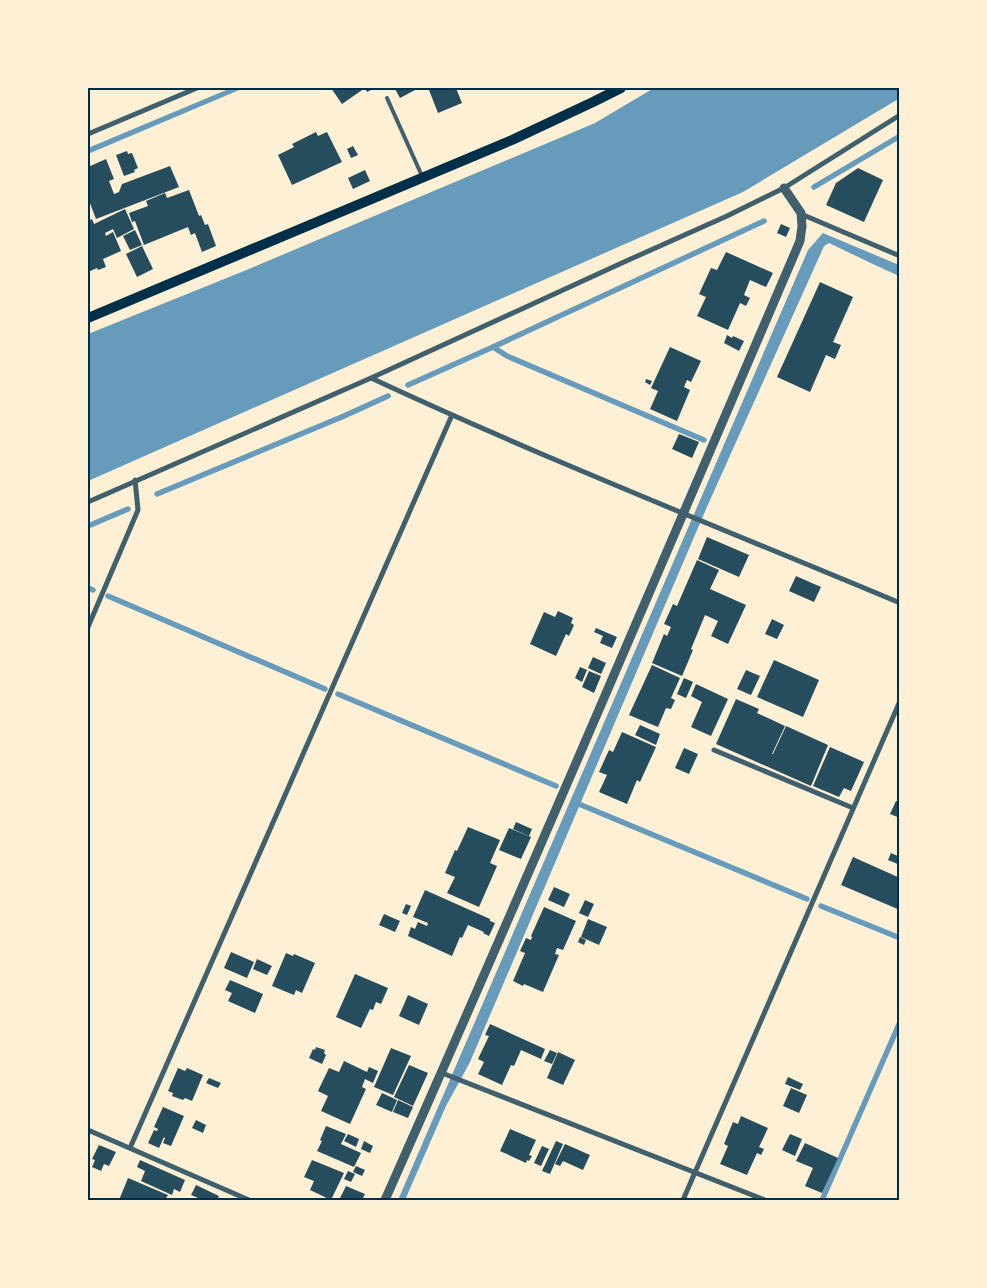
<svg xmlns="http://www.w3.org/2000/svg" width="987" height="1288" viewBox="0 0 987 1288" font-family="Quicksand,sans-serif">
<rect width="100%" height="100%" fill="#fdf0d5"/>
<!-- water -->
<path fill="#669bbc" d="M231,88H244L88,154V148Z
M654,88H899L900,98L743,192L88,481V334L244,271L595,123Z
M823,233L899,265V276L875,265L829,243L824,246L706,509L470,1062L446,1106L405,1200H398L808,250Z"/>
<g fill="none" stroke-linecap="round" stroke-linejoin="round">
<!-- stream -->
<path stroke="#669bbc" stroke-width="5.5" d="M814,187L900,136
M493,347L507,356L704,440
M408,385L493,347L764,221
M157,494L344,416L388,396
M88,526L128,509
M88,588L93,590
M108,596L325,689
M338,694L556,786
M574,802L807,899
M821,906L900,938
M822,1200L900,1022"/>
</g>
<!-- building -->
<path fill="#264d5e" d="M331,88H375L367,92L365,88L342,104Z
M398,88H414L415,90L400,98L395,89Z
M436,88H456L462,103L438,113L429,90Z
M316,132L318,136L327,132L342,162L292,185L278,155L294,147L292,144Z
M353,146L358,155L351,158L347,149Z
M127,151L128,154L132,153L138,168L134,170L135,172L124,176L116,155Z
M106,159L114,179L109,181L114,194L119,192L122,184L170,166L179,187L96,219L88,198V167Z
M858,168L883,180L864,222L826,205L836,183Z
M365,170L370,181L353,189L348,178Z
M189,190L199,216L201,215L205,225L208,224L216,246L202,252L195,233L191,235L188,227L144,245L135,221L132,222L129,213L148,206L146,201L165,193L167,198Z
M125,209L134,229L117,238L113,229L105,233L106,236L113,232L121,251L103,259L106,267L98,270L97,268L88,272V221L92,219L94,224Z
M781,224L790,228L786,237L777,233Z
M135,230L142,245L130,250L123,236Z
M142,246L153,269L137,277L126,254Z
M726,252L773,273L766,287L750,280L744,295L750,298L746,306L740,303L728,330L697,316L706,297L699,294L711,268L717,270Z
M820,282L853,297L833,342L841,345L835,359L826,355L810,392L777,377Z
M727,335L732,338L733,336L744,341L739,351L724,343Z
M670,347L701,361L691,382L687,380L684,387L690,390L677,421L650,409L658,391L651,388Z
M646,379L652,381L650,385L645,382Z
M679,434L699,442L692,458L672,449Z
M707,537L749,555L739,577L698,559Z
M697,560L719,570L710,589L746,605L728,644L711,636L718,621L705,615L691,649L693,650L682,676L652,663L664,634L667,636L671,627L664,624L673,604L677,606Z
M796,576L821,587L814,602L789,591Z
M558,611L573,618L571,623L574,625L569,636L566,634L556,656L530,644L544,612L555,617Z
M772,619L784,625L777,639L765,634Z
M596,628L617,637L612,648L600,643L603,636L594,632Z
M593,657L606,663L601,674L588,668Z
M774,660L819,680L803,717L757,697Z
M652,665L680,678L671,698L675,700L671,709L666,708L658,727L629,715Z
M580,667L587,670L582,682L575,678Z
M746,670L760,676L751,695L737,689Z
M589,671L601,676L594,693L582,687Z
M684,678L693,682L686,698L677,694Z
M696,684L728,699L711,736L691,727L702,702L691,696Z
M736,699L759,709L757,713L785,726L772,754H773L786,726L828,745L811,786L716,744Z
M640,725L660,734L656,745L635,735Z
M622,732L656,747L640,782L637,780L627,804L599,792L607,775L599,772L609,750L613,752Z
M830,747L864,762L851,791L844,788L839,797L813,786Z
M684,748L698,754L689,774L675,768Z
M896,801L900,802V818L890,814Z
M516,822L532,829L529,836L513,829Z
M468,827L500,840L490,863L497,866L479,907L447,893L455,877L445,873L455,850L457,851Z
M509,828L531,837L521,859L499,850Z
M891,853L900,857V865L888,860Z
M853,857L900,878V910L841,885Z
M554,887L570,894L564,907L548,900Z
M425,890L490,919V921L495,923L489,936L483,933L484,932L468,925L462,938L460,937L452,956L408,936L411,927L415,929L418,922L427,926L428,923L413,917Z
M585,900L594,904L588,917L579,913Z
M406,904L411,906L407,915L402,913Z
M544,907L576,921L563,950L557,948L555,954L559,955L543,992L524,984L523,986L513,981L525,953L520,951L526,938L531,940L532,937L531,936Z
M384,914L400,921L395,932L379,925Z
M588,919L607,927L599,945L581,937Z
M580,937L586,940L584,945L578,942Z
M231,952L254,962L247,978L224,968Z
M286,953L293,956L294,954L315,963L302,993L296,990L294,995L272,986Z
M257,959L272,966L267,975L253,969Z
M355,974L388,988L381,1004L376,1002L373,1010L370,1009L361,1028L336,1017Z
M230,980L263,994L255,1013L228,1001L232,993L225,990Z
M408,995L428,1004L419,1025L399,1016Z
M490,1024L545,1049L541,1059L521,1050L514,1066L511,1065L502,1085L478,1074L484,1062L478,1059L489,1036L485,1035Z
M316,1047L325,1050L324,1053L326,1055L322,1064L309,1058L313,1049L315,1050Z
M391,1048L411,1056L393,1095L374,1087Z
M550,1050L557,1053L552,1064L544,1061Z
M558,1052L575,1060L563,1085L547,1078Z
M344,1061L367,1072L369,1067L378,1071L373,1083L365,1079L362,1087L366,1089L350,1124L321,1111L328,1096L318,1091L329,1068L339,1072Z
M409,1065L428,1073L413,1106L394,1097Z
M178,1068L185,1071L187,1068L203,1075L192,1101L185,1098L183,1100L172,1096L173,1093L168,1091Z
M788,1077L803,1084L800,1090L785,1084Z
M209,1078L221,1083L218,1088L206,1083Z
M791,1088L807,1095L799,1113L783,1106Z
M382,1093L397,1100L392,1112L376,1105Z
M398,1100L413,1107L408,1118L393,1112Z
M163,1107L184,1116L171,1146L163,1143L165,1138L164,1137L159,1148L148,1143L154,1130L157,1131L158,1129L154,1127Z
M741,1116L768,1128L759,1147L764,1149L761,1155L757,1153L747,1175L720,1164L728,1146L724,1144L733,1122L738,1124Z
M196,1120L206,1125L203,1133L192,1128Z
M326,1126L346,1134L341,1144L361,1153L354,1167L317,1151L322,1141L320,1140Z
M510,1129L536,1140L529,1155L532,1156L529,1161L527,1160L526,1163L500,1151Z
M348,1134L359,1139L356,1147L344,1141Z
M790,1134L802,1139L795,1156L782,1150Z
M364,1141L373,1146L370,1153L361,1149Z
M556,1141L563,1144L550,1174L542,1171Z
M805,1143L838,1158L822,1193L805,1186L813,1168L796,1161Z
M565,1144L590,1155L583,1170L563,1161L560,1166L555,1164Z
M99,1145L116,1152L109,1166L104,1164L101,1171L92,1167L95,1160L92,1159Z
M542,1146L549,1149L541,1166L534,1163Z
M140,1160L185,1180L180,1192L174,1189L172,1195L141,1181L145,1171L137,1167Z
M312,1160L344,1173L331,1200L310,1190L314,1181L304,1177Z
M356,1166L365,1170L362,1176L353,1172Z
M348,1171L355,1174L351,1182L344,1179Z
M128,1178L168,1195L165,1200H113L114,1198L119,1200Z
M196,1185L219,1196L217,1200H203L191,1195Z
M346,1186L365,1194L362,1200H339Z"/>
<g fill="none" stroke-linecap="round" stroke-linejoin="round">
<!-- service -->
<path stroke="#3f606c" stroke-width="4" d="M387,98L422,176"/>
<!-- minor -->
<path stroke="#3f606c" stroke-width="5" d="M88,134L197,88
M801,214L900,256
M371,378C545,459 723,529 900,603
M88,502L371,378L624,262L727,216L784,188L900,115
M88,627L138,510L135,480
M714,750L853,808
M442,1073L765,1200
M88,1130L249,1200
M130,1148L452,415
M683,1200L900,701"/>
<!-- tertiary -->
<path stroke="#3f606c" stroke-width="9" d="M385,1200C526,882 663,561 800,241L802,226L801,213L784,188"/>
<!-- secondary -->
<path stroke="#003049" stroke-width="10" d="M88,318L512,140L593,102L621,88"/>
</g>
<!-- border -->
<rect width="987" height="1288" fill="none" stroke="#fdf0d5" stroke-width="178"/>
<rect x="89" y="89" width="809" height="1110" fill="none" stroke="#003049" stroke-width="2"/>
</svg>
